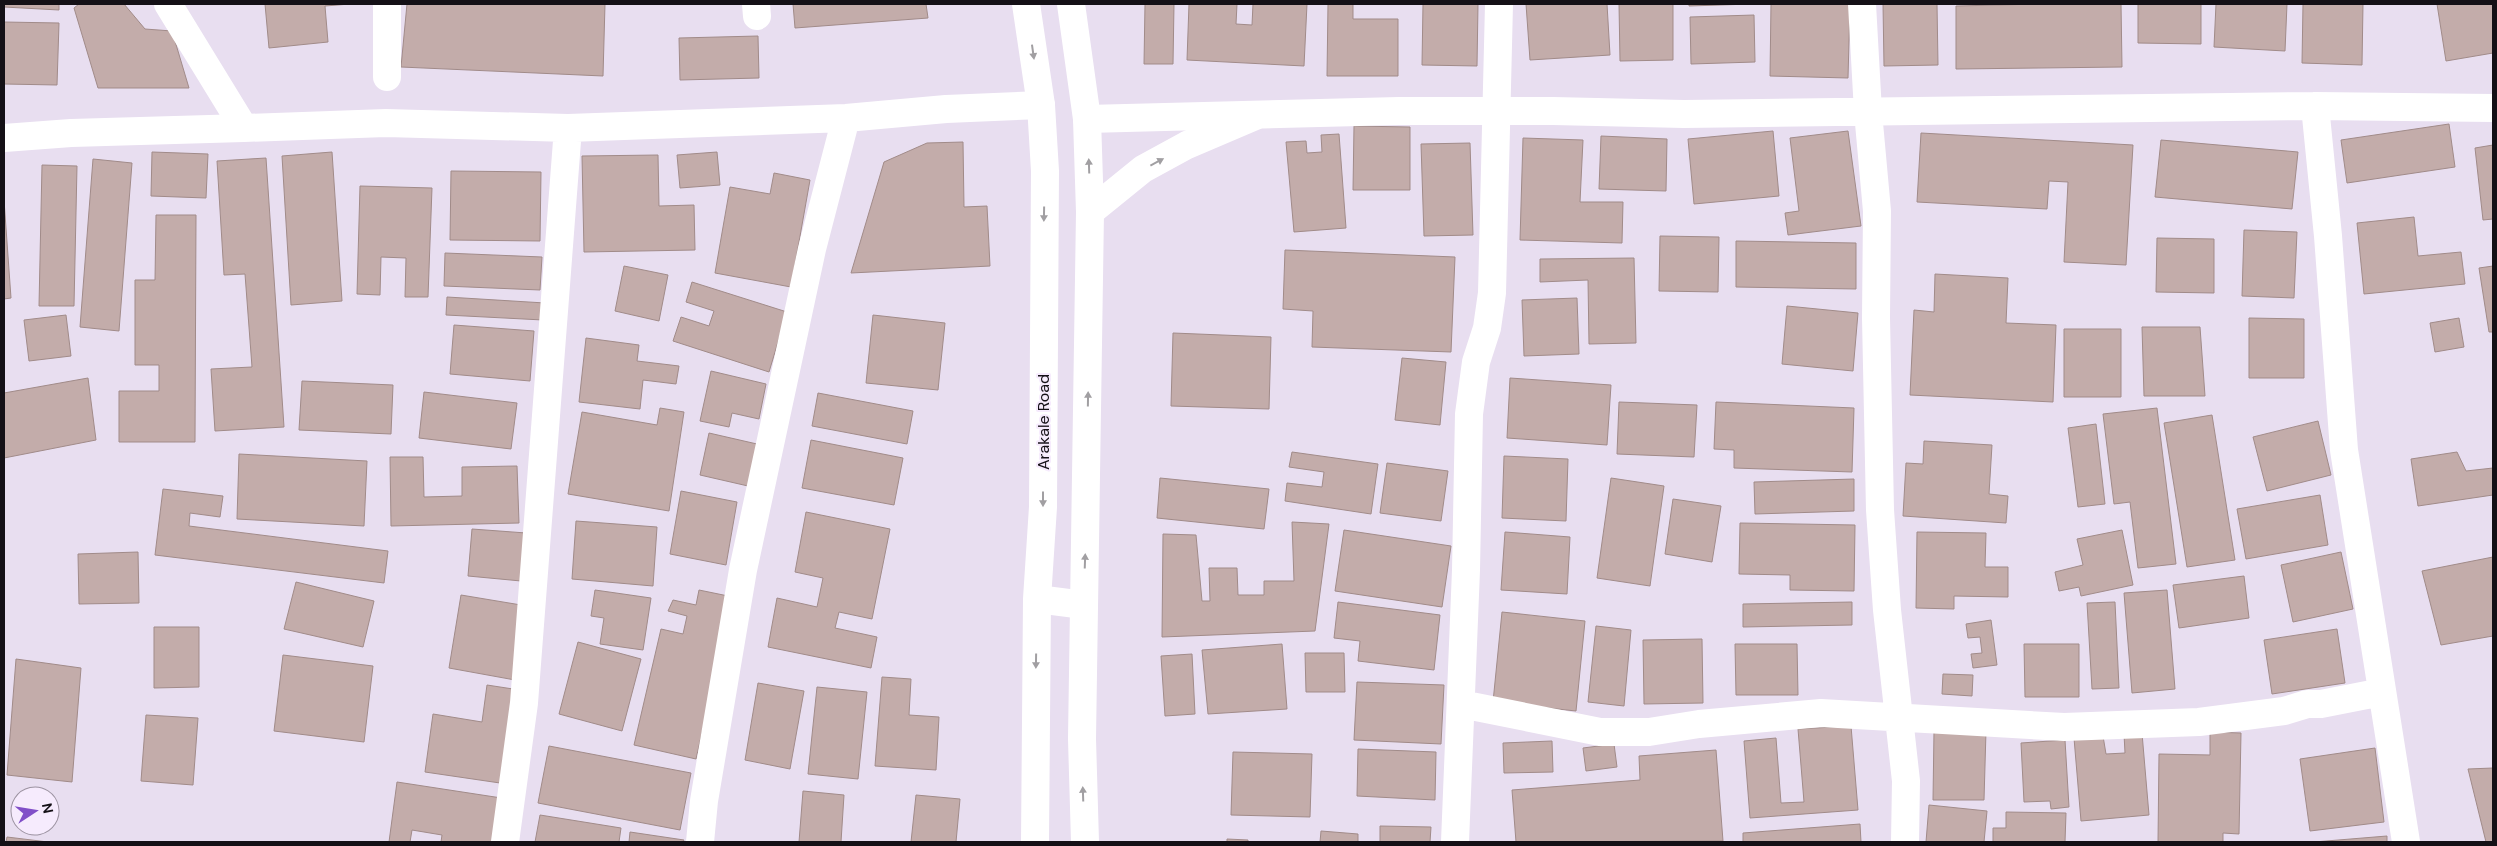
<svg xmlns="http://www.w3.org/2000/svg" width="2497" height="846" viewBox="0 0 2497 846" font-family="'DM Sans',sans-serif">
<rect width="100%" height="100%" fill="#e8def0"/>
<!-- building -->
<path fill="#c3acaa" stroke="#a18b89" d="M4,4H59V10L4,7Z
M79,4H124L145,29L172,31L189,88H98L74,8Z
M265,4H350L325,6L328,42L269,48Z
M407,4H605L603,76L401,67Z
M793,4H926L928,18L795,28Z
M1145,4H1174L1173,64H1144Z
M1189,4H1237L1236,24L1252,25L1253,4H1307L1304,66L1187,60Z
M1328,4H1353V19H1398V76H1327Z
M1423,4H1478L1477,66L1422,65Z
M1526,4H1607L1610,55L1530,60Z
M1619,4H1673V60L1620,61Z
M1689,4H1751L1689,6Z
M1771,4H1850L1848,78L1770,76Z
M1883,4H1937L1938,65L1884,66Z
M2040,4H2121L2122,67L1956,69V6Z
M2138,4H2201V44L2138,43Z
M2216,4H2287L2285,51L2214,47Z
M2303,4H2363L2362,65L2302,63Z
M2437,4H2493V53L2446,61Z
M1754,15L1755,62L1691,64L1690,17Z
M4,22L59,23L57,85L4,84Z
M758,36L759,78L680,80L679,38Z
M2449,124L2455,167L2347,183L2341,140Z
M1354,126L1410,127V190H1353Z
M1773,131L1779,196L1694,204L1688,139Z
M1848,131L1861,226L1788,235L1785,213L1799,211L1790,138Z
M1921,133L2133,145L2126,265L2064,262L2068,182L2049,181L2047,209L1917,202Z
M1339,134L1346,228L1294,232L1286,142L1306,141L1307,153L1322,152L1321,135Z
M1601,136L1667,139L1666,191L1599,189Z
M1523,138L1583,140L1580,202H1623L1622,243L1520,240Z
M2161,140L2298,152L2292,209L2155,197Z
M963,142L964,207L987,206L990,266L851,273L884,162L927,143Z
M1470,143L1473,235L1424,236L1421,144Z
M2493,145V219L2483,220L2475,148Z
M152,152L208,154L206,198L151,196Z
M332,152L342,301L291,305L282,156Z
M717,152L720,185L680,188L677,155Z
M658,155L659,206L694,205L695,250L584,252L582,156Z
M266,158L284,427L215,431L211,369L252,367L245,274L224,275L217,161Z
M93,159L132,163L119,331L80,327Z
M42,165L77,166L74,306H39Z
M451,171L541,172L540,241L450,240Z
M774,173L810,180L791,287L715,273L730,187L770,194Z
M360,186L432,188L428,297H405L406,258L381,257L380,295L357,294Z
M4,200L11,298L4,299Z
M156,215H196L195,442H119V391H159V365H135V280H155Z
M2414,217L2418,256L2461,252L2465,284L2364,294L2357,223Z
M2244,230L2297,232L2294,298L2242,296Z
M1660,236L1719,237L1718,292L1659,291Z
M2157,238L2214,239V293L2156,292Z
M1736,241L1856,243V289L1736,287Z
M1285,250L1455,257L1451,352L1312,347L1313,311L1283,309Z
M445,253L542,257L540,290L444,286Z
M1634,258L1636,343L1589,344L1588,280L1540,282V259Z
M624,266L668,275L659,321L615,311Z
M2493,266V332H2489L2479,268Z
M1935,274L2008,278L2006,323L2056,325L2053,402L1910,395L1914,310L1934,312Z
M692,282L787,312L769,372L673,341L681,317L709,326L714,311L686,302Z
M447,297L545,303L543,320L446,315Z
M1577,298L1579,354L1524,356L1522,300Z
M1787,306L1858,313L1853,371L1782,364Z
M66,315L71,356L29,361L24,320Z
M873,315L945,323L938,390L866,383Z
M2249,318L2304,319V378H2249Z
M2459,318L2464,347L2435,352L2430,323Z
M454,325L534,331L530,381L450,374Z
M2142,327H2200L2205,396H2144Z
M2064,329H2121V397H2064Z
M1173,333L1271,337L1269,409L1171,406Z
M586,338L639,345L637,361L679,366L676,384L643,380L640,409L579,402Z
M1402,358L1446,362L1440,425L1395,420Z
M711,371L766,384L759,419L732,413L729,427L700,421Z
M88,378L96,440L4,458V393Z
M1510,378L1611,385L1607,445L1507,438Z
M302,381L393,385L391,434L299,430Z
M424,392L517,403L511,449L419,438Z
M818,393L913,411L907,444L812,426Z
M1619,402L1697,405L1694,457L1617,454Z
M1716,402L1854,408L1852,472L1734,468V450L1714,449Z
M660,408L684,412L669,511L568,494L582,412L657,425Z
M2157,408L2176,564L2138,568L2130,502L2114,504L2103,414Z
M2212,415L2235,560L2187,567L2164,423Z
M2318,421L2331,475L2267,491L2253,437Z
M2096,424L2105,504L2078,507L2068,428Z
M709,433L757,444L748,486L700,475Z
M811,440L903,458L894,505L802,488Z
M1924,441L1992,445L1989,494L2008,496L2006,523L1903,516L1906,463L1923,464Z
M1292,452L1378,464L1371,514L1285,501L1287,483L1322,487L1324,472L1289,467Z
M2457,452L2466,471L2493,468V495L2418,506L2411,459Z
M239,454L367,461L364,526L237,519Z
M1504,456L1568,459L1566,521L1502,518Z
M390,457H423L424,497L462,496V467L517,466L519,523L391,526Z
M1387,463L1448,471L1441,521L1380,513Z
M1160,478L1269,489L1264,529L1157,518Z
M1611,478L1664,486L1650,586L1597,578Z
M1854,479V511L1755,514L1754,482Z
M163,489L223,496L220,517L190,513L189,526L388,551L384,583L155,555Z
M681,491L737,502L726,565L670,554Z
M2320,495L2328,545L2246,559L2237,509Z
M1673,499L1721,506L1712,562L1665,554Z
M806,512L890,529L872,619L839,612L835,628L877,637L871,668L768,647L777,598L817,607L823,578L795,572Z
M576,521L657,527L653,586L572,579Z
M1292,522L1329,524L1315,631L1162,637L1163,534L1196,535L1202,601H1210L1209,568H1237L1238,595H1264V581H1294Z
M1740,523L1855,525L1854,591L1790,590V575L1739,574Z
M472,529L526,533L521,581L468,576Z
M1344,530L1451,546L1442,607L1335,591Z
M2122,530L2133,585L2081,596L2079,587L2059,591L2055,572L2083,565L2077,539Z
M1505,532L1570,537L1567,594L1501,590Z
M1917,532L1986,533L1985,567H2008V597L1954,596V609L1916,608Z
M138,552L139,603L79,604L78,554Z
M2341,552L2353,609L2293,622L2281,565Z
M2493,557V636L2441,645L2422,571Z
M2244,576L2249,618L2179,628L2173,585Z
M296,582L374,601L363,647L284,629Z
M595,590L651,598L643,650L600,644L604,618L591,616Z
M699,590L733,597L696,759L634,745L661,629L683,634L687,616L668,611L673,600L696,605Z
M2167,590L2175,689L2132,693L2124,593Z
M461,595L527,606L515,680L449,668Z
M1338,602L1440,615L1434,670L1358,661L1360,641L1334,638Z
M1852,602V625L1743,627V604Z
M2115,602L2119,688L2092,689L2087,603Z
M1502,612L1585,621L1576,711L1493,702Z
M1991,620L1997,665L1973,668L1971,654L1982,653L1980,637L1968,638L1966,624Z
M1596,626L1631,630L1624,706L1588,702Z
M154,627H199V687L154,688Z
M2337,629L2345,683L2272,694L2264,640Z
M1702,639L1703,703L1644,704L1643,640Z
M578,642L641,659L622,731L559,714Z
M1282,644L1287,709L1208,714L1202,650Z
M1735,644H1797L1798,695H1736Z
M2024,644H2079V697H2025Z
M1305,653H1344L1345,692H1306Z
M1192,654L1195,714L1165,716L1161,656Z
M283,655L373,666L364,742L274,731Z
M16,659L81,668L72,782L7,775Z
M1943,674L1973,675L1972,696L1942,694Z
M882,677L911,679L909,715L939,717L936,770L875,766Z
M1357,682L1444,685L1441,744L1354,740Z
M758,683L804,691L790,769L745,760Z
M487,685L513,689L500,783L425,772L433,714L482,722Z
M817,687L867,692L858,779L808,774Z
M146,715L198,718L193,785L141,781Z
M1851,726L1858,810L1750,818L1744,741L1776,738L1781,803L1804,802L1798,729Z
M1934,731H1986L1984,800H1933Z
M2210,732L2241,733L2239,834L2223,833V842H2158L2159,754L2210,755Z
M2142,733L2149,815L2081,821L2074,738L2103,736L2106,754L2125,753L2124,734Z
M2065,740L2069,807L2051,809L2050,801L2024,802L2021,743Z
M1552,741L1553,772L1504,773L1503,743Z
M1614,744L1617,767L1586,771L1583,748Z
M549,746L691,773L680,830L538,803Z
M2375,748L2384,822L2310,831L2300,759Z
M1358,749L1436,752L1435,800L1357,796Z
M1716,750L1723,841L1516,842L1512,790L1640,780L1639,756Z
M1233,752L1312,754L1310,817L1231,815Z
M2493,768V842H2486L2468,769Z
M397,782L508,799L502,842H441L442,835L412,830L410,842H389Z
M803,791L844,795L841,842H799Z
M916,795L960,799L956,842H911Z
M1929,805L1987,811L1984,842H1926Z
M2006,812L2066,813L2065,842H1993V828H2006Z
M540,815L621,828L619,842H535Z
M1860,824L1861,842H1743V833Z
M1380,826L1431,827L1430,842H1380Z
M1321,831L1358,834V842H1320Z
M630,832L684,840L683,842H629Z
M2387,836V842H2314Z
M7,837L48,842H6Z
M1227,839L1248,840V842H1227Z"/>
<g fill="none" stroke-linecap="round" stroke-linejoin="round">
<!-- minor -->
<path stroke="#fff" stroke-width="28" d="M168,4L244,128L386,123L568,128L846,118L946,109L1041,105
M387,4V77
M756,4L757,16
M1862,4L1868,112L1877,211L1876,318L1880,510L1887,610L1906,781L1905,842
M2315,106L2328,236L2344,450L2406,842
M1087,119L1399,111H1553L1684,114L2315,106L2493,108
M4,138L71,133L244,128
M1461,704L1600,732H1649L1699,724L1821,713L2064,727L2199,722L2284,711L2307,704H2321L2382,692
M505,842L524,703L568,128
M700,842L704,801L743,570L812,249L846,118
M1455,842L1466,570L1469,414L1476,362L1487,328L1492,293L1499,4"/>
<!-- major -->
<path stroke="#fff" stroke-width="28" d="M1026,4L1041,105L1045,171L1043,507L1037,599L1035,842
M1071,4L1087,119L1090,212L1082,739L1085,842
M1090,212L1143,169L1187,145L1255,116
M1037,599L1084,605"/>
</g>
<!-- one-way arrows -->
<defs><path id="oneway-solid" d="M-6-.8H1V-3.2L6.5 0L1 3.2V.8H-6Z" transform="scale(1.25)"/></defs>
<g fill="#a19fa2">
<use href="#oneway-solid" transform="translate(1033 52) rotate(82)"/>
<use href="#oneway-solid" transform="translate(1157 162) rotate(-28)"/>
<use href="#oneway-solid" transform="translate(1089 166) rotate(-92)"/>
<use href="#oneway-solid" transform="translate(1044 214) rotate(91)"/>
<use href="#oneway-solid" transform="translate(1088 399) rotate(-89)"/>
<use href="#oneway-solid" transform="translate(1043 499) rotate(90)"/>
<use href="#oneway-solid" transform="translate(1085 561) rotate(-88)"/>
<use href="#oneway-solid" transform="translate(1036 661) rotate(91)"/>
<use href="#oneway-solid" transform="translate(1083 794) rotate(-92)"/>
</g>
<g text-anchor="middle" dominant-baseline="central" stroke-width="4" stroke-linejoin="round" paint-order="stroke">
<!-- street labels -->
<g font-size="16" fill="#141016" stroke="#f6ebfd">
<text transform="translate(1043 422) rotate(-90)">Arakale Road</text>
</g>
</g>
<!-- border -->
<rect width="2497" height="846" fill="none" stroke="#141016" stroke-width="10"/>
<!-- north arrow -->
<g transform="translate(35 811) rotate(78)"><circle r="24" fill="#f6ebfd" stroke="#9c93a1"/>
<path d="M0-4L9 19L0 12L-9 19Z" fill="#814fc8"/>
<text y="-8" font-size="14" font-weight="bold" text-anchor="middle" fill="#141016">N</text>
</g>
</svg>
